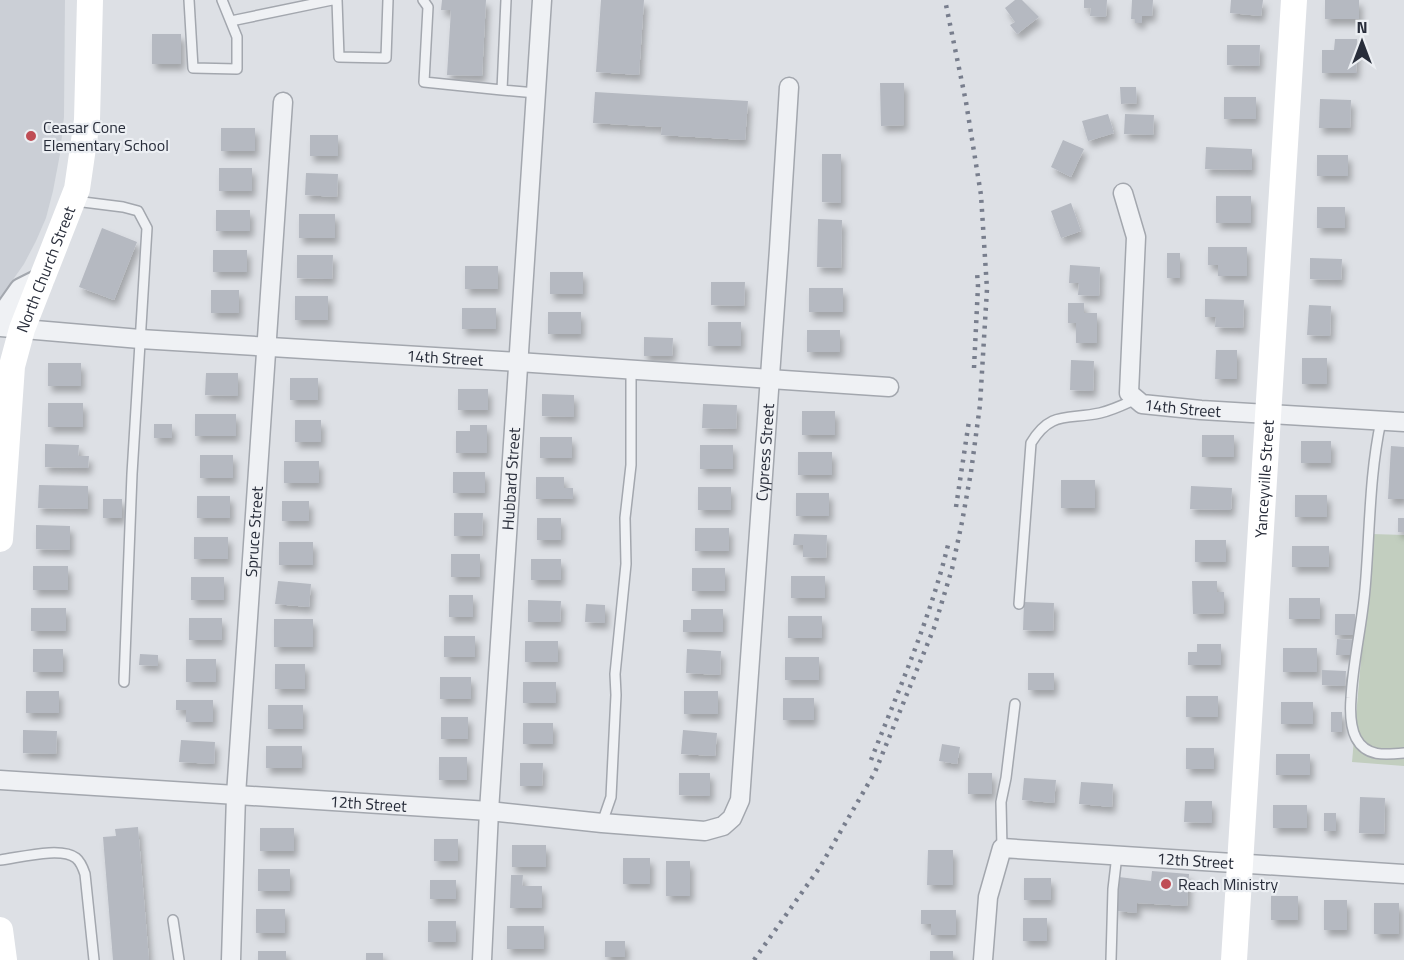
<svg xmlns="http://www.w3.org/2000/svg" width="1404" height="960" viewBox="0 0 1404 960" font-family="'Titillium Web',sans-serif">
<defs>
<filter id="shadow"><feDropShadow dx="3.5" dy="6" stdDeviation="3" flood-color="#0004"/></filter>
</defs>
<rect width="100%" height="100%" fill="#dde0e5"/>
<!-- built -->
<path fill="#cbcfd6" d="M0,0H65L64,117L60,154L53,191L46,218L36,241L24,264L0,298Z"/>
<!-- green -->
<path fill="#c2cebf" d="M1372,534L1404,535V766L1352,762Z"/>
<!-- building -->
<path fill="#b5b9c1" filter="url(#shadow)" d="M442,0H486L482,76L447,75L451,10H441Z
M601,0H644L639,75L596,72Z
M1015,0H1022L1039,17L1017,34L1010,25L1015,22L1005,8Z
M1084,0H1107L1106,17L1090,16L1091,8H1084Z
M1132,0H1153L1152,16H1142V23H1135V19H1131Z
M1231,0H1263L1261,16L1230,13Z
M1325,0H1359V19H1325Z
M152,34H181V64H152Z
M1335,39H1357L1356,73H1322V50H1334Z
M1227,45H1260L1259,66L1227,65Z
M880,83H904V125L881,126Z
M1120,87H1136L1137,103L1121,104Z
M595,92L748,101L745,140L661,135L662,127L593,123Z
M1224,97H1256V119H1224Z
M1320,99L1351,100L1350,128H1319Z
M1108,114L1114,133L1088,141L1082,121Z
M1125,114L1154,115L1153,135L1124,134Z
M221,128H255V151H221Z
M310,135H338V156H310Z
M1063,140L1084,149L1071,177L1051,167Z
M1206,147L1252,149V170L1205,169Z
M822,154H841V203L822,202Z
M1317,155H1348V176H1317Z
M219,168H252V191H219Z
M306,173L338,174L337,197L305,195Z
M1216,196H1251V223H1216Z
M1071,203L1081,231L1061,238L1051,211Z
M1317,207H1345V228H1317Z
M216,210H250V231H216Z
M299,214H335V238H299Z
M818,219L842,220L841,268L817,267Z
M102,228L137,242L114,300L79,287Z
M1208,247H1247V276H1218V265H1208Z
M213,250H247V272H213Z
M1167,253H1180V278H1167Z
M297,255H333L332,279L297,278Z
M1310,258L1342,259L1341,280L1310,279Z
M1070,265L1100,267L1099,296L1078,295L1079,283H1069Z
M465,266H498V289H465Z
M550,272H583V294H550Z
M711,282H745L744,306L711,305Z
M809,288H843V312H809Z
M211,290H239V313H211Z
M295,296H328V320H295Z
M1205,299L1244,300L1243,328L1215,327L1216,317H1205Z
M1068,303H1084V313H1097V343H1076V323H1068Z
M1309,305L1331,306L1330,336L1307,335Z
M462,308H496V329H462Z
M548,312H581V334H548Z
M708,322H741V346H708Z
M807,330H840V352H807Z
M644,337L673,338L672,356H644Z
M1216,350H1237V379H1215Z
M1302,358H1327V384H1302Z
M1071,360L1094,361L1093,391L1070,390Z
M48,363H81V386H48Z
M206,373H238V396L205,395Z
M290,378H318V400H290Z
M458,389H488V410H458Z
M542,394L574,395V417L542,416Z
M48,403H83V427H48Z
M703,404L737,405L736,429L702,428Z
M802,411H835V435H802Z
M195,414H236V436H195Z
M295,420H321V442H295Z
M154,424H172V438H154Z
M470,425H487V453H456V431H470Z
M1202,435H1234V457H1202Z
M540,437H572V458H540Z
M1301,441H1331V463H1301Z
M45,444L79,445L78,456H89L88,468L45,467Z
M700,445H733V469H700Z
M1391,446L1404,447V499H1388Z
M798,452H832V475H798Z
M200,455H233V478H200Z
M284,461H319V483H284Z
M453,472H485V493H453Z
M536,477H564V488H573V499H536Z
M1061,480H1095V508H1061Z
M39,485L88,486V509L38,508Z
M1191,486L1232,488L1231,510L1190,509Z
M698,487H731V510H698Z
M796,493H829V516H796Z
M1295,495H1327V517H1295Z
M197,496H230V518H197Z
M103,499H122V518H103Z
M282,501H309V521H282Z
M454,513H483L482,536H454Z
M537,518H561V540H537Z
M1398,518H1404V532H1398Z
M36,525L70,526V550L36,549Z
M695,528H729V551H695Z
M794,534L827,535L826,558L803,557V545H793Z
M194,537H228V559H194Z
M1195,540H1226V562H1195Z
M279,542H313V565H279Z
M1292,546H1329V567H1292Z
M451,554H480V577H451Z
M531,559H561V580H531Z
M33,566H68V590H33Z
M692,568H725V591H692Z
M791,576H825V598H791Z
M191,577H224V600H191Z
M278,581L311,584L309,607L275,604Z
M1192,581H1217V592H1224V613L1193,614Z
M449,595H473V617H449Z
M1289,598H1320V619H1289Z
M528,600L561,601L560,622H528Z
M1024,602L1054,603L1053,631L1023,630Z
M586,604L605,605V623L585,622Z
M31,608H66V631H31Z
M691,609H723V632H683V620H691Z
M1335,614H1355V635H1335Z
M788,616H822V638H788Z
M189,618H222V640H189Z
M274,619H313V647H274Z
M444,636H475V657H444Z
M1337,639L1355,640L1354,655H1336Z
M525,641H558V662H525Z
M1197,644H1221V665H1188V652H1197Z
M1283,648H1317V672H1283Z
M33,649H63V672H33Z
M687,649L721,651L720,675L686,673Z
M140,654L158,655V666L139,665Z
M785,657H819V680H785Z
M186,659H216V682H186Z
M275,664H305V689H275Z
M1322,670L1346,671L1345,686L1322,685Z
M1028,673H1054V690H1028Z
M440,677H471V699H440Z
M523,682H556V703H523Z
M26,691H59V713H26Z
M684,691H718V714H684Z
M1186,696H1218V717H1186Z
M783,698H814V720H783Z
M176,700H213V722H186V710H176Z
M1281,702H1313V724H1281Z
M268,705H303V729H268Z
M1331,712H1342V732H1331Z
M441,717H468V739H441Z
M523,723H553V744H523Z
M23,730L57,731L56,754L23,753Z
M683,730L717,733L715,756L681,754Z
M181,740L215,742L214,764L179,762Z
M942,744L960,747L957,764L939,761Z
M266,746H302V768H266Z
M1186,748H1214V769H1186Z
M1276,754H1310V775H1276Z
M439,757H467V780H439Z
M520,763H543L542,786H520Z
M679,773H710V796L679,795Z
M968,773H992V794H968Z
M1024,778L1056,780L1054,803L1022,800Z
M1081,782L1113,784L1112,807L1079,804Z
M1360,797L1385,798L1384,834L1359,833Z
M1185,801H1212V823L1184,822Z
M1273,805H1307V828H1273Z
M1324,813H1336V831H1324Z
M138,827L149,960H113L103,837L116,836L115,829Z
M260,828H294V851H260Z
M434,839H458V861H434Z
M512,845H546V867H512Z
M928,850H953V885H927Z
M623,858H650V884H623Z
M666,861H690V896H666Z
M258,869H290V891H258Z
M1152,871L1189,874L1187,906L1137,903V913L1117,911L1119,877L1151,881Z
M511,875H523L522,886H542V908H510Z
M1024,878H1051V900H1024Z
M430,880H456V899H430Z
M1271,896H1298V920H1271Z
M1324,900H1347V930H1324Z
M1374,903H1399V934H1374Z
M256,909H285V933H256Z
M921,910H956V935H931V924H921Z
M1023,918H1047V941H1023Z
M428,921H456V942H428Z
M507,926H544V949H507Z
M605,941H625V957H605Z
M258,951H286V960H258Z
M930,951H953V960H930Z
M366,953H383V960H366Z"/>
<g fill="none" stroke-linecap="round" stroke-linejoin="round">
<!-- service casing -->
<g stroke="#a3a7ae" stroke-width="12">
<path id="service" d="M189,0L193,68L237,69V37L222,0
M337,0L339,57L386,58L388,0
M423,0L428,7L424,82L502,90L506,0
M231,21L332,0
M502,90L536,93
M75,201L123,207L138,211L147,228L132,474L124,682
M1381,421C1369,476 1370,533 1365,589C1362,625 1353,661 1351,698C1350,711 1350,726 1356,738C1366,757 1385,755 1404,753
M1019,604L1031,443C1051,410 1068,420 1100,413C1113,410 1125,404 1136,399
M602,823L611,797L616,695L615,674L626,564L625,518L631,465V369
M1002,848L1001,802L1006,778L1015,704
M0,860C18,858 61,846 76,858C81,862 83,868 85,874L94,960
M173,920L179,960
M1111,960L1113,889L1117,855"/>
</g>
<!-- minor casing -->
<g stroke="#a3a7ae" stroke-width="21">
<g id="minor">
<path id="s1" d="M1123,193L1136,237L1129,393L1142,404L1201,410L1404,422"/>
<path id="s2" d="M0,327L140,339L518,362L889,387"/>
<path id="s3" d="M0,780L489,811L602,823L705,831L723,826L732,818L740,800L779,249L789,87"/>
<path id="s4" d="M231,960L236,795L283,102"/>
<path id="s5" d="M482,960L489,811L542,0"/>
<path id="s6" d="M983,960L988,897L1002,848L1404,874"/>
</g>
</g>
<!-- tertiary casing -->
<g stroke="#a3a7ae" stroke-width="26">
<path id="tertiary" d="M0,320L21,290L41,280"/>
</g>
<!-- service -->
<use href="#service" stroke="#eff1f4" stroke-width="9"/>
<!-- minor -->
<use href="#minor" stroke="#eff1f4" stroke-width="18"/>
<!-- tertiary -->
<use href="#tertiary" stroke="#eff1f4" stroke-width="22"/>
<!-- secondary -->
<g stroke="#fff" stroke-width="26">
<path id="s7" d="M0,539L12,366L22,329L77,189L87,120L90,0"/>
<path d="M0,930L4,960"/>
<path id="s8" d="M1234,960L1294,0"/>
</g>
<!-- rail -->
<path stroke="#787e8d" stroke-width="4.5" stroke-dasharray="3 6" stroke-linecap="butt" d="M974,368L978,286L977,272
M956,507L969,421
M871,760C899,689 930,619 948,545
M754,960L820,867L875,772L934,628L952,569L962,522L971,472L980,405L987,289L981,195L966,102L945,0"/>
</g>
<!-- markers -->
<g fill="#bf4d55" stroke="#eceff3" stroke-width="2">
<circle cx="31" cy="136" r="6"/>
<circle cx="1166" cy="884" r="6"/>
</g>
<g text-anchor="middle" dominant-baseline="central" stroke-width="4.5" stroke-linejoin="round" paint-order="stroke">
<!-- poi labels -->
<g font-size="16" fill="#282d3a" stroke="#eceff3" text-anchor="start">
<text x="43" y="127">Ceasar Cone<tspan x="43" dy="18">Elementary School</tspan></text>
<text x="1178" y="884">Reach Ministry</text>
</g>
<!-- street labels -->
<g font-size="16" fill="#282d3a" stroke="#eceff3">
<text stroke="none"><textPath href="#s7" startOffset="276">North Church Street</textPath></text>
<text stroke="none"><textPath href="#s2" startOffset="446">14th Street</textPath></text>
<text stroke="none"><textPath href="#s1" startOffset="260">14th Street</textPath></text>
<text stroke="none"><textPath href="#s3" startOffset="1106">Cypress Street</textPath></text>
<text stroke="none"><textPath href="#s5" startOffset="482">Hubbard Street</textPath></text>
<text stroke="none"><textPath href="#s8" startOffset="482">Yanceyville Street</textPath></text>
<text stroke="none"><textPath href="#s4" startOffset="429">Spruce Street</textPath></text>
<text stroke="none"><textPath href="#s3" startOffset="369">12th Street</textPath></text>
<text stroke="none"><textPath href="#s6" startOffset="308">12th Street</textPath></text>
</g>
</g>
<!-- north arrow -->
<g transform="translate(1362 42)" stroke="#eceff3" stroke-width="4.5" paint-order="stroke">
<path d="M0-4.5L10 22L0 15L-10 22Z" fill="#282d3a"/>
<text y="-9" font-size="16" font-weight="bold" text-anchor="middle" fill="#282d3a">N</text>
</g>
</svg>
